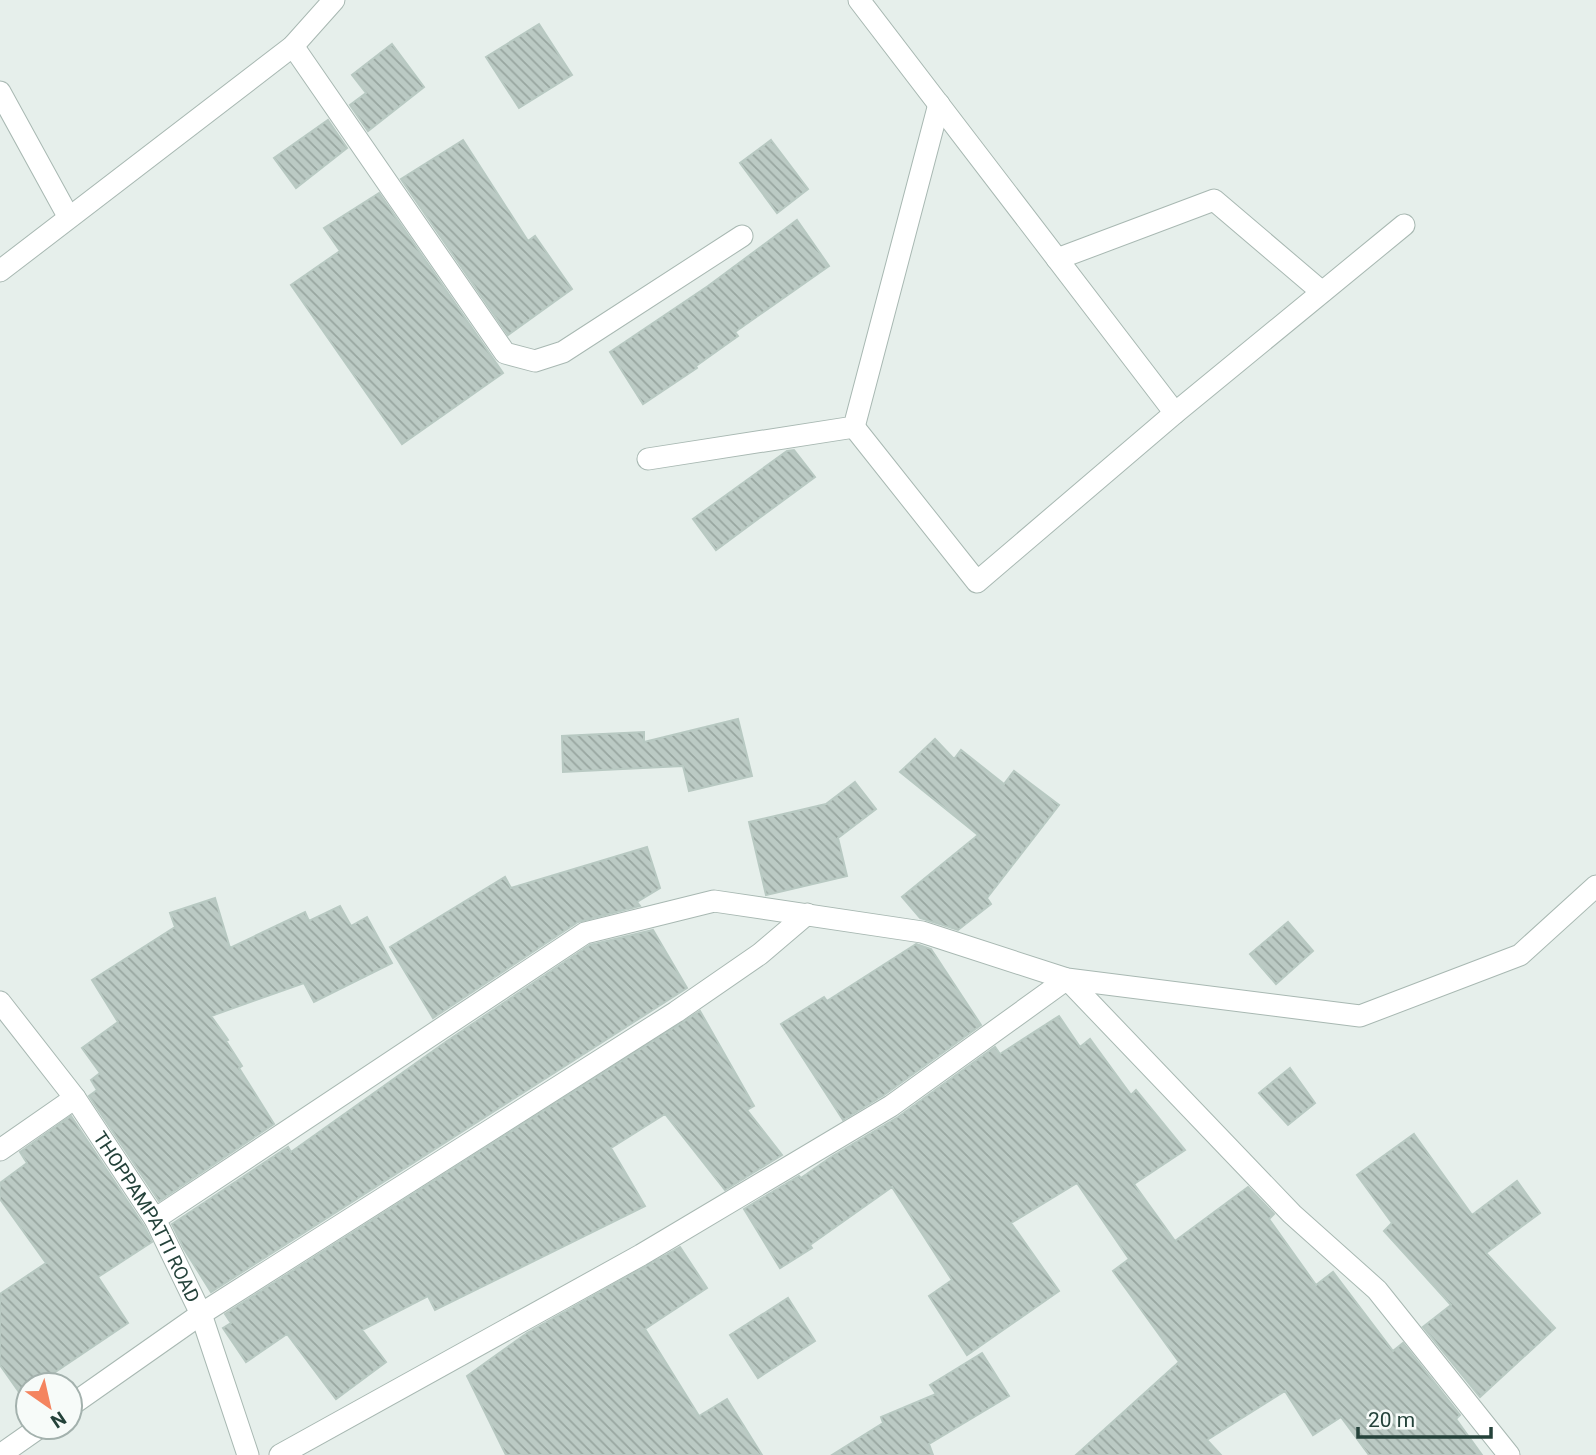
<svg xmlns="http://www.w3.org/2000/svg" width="1596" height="1455" viewBox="0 0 1596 1455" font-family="Roboto,sans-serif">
<defs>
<pattern id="building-back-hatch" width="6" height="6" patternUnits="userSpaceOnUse" patternTransform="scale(1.75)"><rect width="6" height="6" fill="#bbcac4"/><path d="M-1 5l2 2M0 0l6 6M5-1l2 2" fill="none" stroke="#98a6a0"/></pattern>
</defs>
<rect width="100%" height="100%" fill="#e6efeb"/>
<!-- building -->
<path fill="url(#building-back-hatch)" stroke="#b8c9c2" stroke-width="2" d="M539,24L572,75L519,108L486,57Z
M392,44L424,87L368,131L350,105L366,93L352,75Z
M328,120L347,148L296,188L274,158Z
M463,140L528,241L535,236L572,289L508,335L401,179Z
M771,140L808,189L777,213L740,163Z
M379,193L503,373L402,444L291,285L340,251L324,228Z
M797,220L829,266L735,332L738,336L696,366L697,368L643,404L610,352L708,286Z
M794,450L815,477L716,550L693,519L787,451Z
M738,719L752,776L689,791L683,766L563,772L562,736L644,732V742Z
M935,739L954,759L961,750L1004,784L1014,771L1059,805L987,898L991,904L958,930L920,918L902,897L978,835L900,772Z
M855,782L876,809L838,838L847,876L766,895L749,822L826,804Z
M647,847L660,888L637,902L640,906L578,922L433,1018L390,947L505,877L511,888Z
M215,898L230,948L305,912L309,921L340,906L351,926L367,917L392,963L314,1002L304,983L211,1016L228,1040L226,1041L242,1066L239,1068L274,1124L159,1201L89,1096L97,1090L91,1080L100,1073L82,1048L118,1022L92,980L175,927L170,913Z
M1288,922L1313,951L1276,984L1250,954Z
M653,930L687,988L211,1292L184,1249L172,1224L288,1147L291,1152L447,1041L590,945Z
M916,944L931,949L981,1025L884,1095L843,1120L781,1024L824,997L827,1001Z
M700,1011L754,1106L747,1110L782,1155L725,1190L665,1114L611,1148L645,1206L435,1310L428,1296L362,1330L386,1362L336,1399L287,1334L246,1362L223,1328L231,1323L225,1314Z
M1059,1016L1080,1047L1090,1039L1131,1095L1136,1090L1185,1150L1134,1184L1175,1241L1248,1187L1274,1214L1269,1219L1316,1285L1333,1272L1393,1351L1403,1343L1460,1415L1456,1419L1482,1455H1369L1341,1417L1313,1435L1285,1391L1207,1440L1221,1455H1076L1179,1362L1113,1271L1129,1259L1077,1183L1011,1223L1059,1291L967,1355L929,1296L952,1280L892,1187L810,1245L812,1248L780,1268L744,1209L799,1176L801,1178L831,1157L898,1117L995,1047L1000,1054Z
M1290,1068L1315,1103L1288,1125L1259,1093Z
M71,1116L144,1226L152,1242L98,1277L128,1323L36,1385H28V1391L21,1395L0,1365V1294L46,1263L0,1199V1183L27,1163L20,1152Z
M1414,1134L1472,1215L1517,1181L1540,1213L1486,1253L1555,1328L1480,1397L1423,1327L1451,1305L1384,1231L1392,1223L1357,1175Z
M680,1247L707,1288L645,1329L699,1416L727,1399L762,1455H506L467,1376L527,1333Z
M788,1298L815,1341L758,1378L730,1335Z
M982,1353L1009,1396L929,1444L933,1455H832L883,1423L881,1417L936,1394L930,1385Z"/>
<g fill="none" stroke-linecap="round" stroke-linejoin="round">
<!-- minor casing -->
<g stroke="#a8b8b2" stroke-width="23">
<g id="minor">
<path d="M859,0L1175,413"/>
<path d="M293,46L505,353L535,361L563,352L742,236"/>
<path d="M0,92L68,216"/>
<path d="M1057,259L1214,200L1322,292"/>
<path d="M0,271L293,46L334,0"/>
<path d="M854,427L977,582L1175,413L1404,225"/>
<path d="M648,459L854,427L939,104"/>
<path id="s1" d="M0,1002L75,1098L155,1219L201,1314L248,1455"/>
<path d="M0,1150L75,1098"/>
<path d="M155,1219L585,933L714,901L922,932L1067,979L1360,1016L1520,955L1596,886"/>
<path d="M70,1406L201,1314L676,1012L760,954L807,914"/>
<path d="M0,1455L40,1427"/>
<path d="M280,1455L641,1255L891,1106L1067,979L1292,1214L1377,1290L1509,1455"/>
</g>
</g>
<!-- minor -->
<use href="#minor" stroke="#fff" stroke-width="21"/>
</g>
<g text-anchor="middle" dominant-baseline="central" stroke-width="7" stroke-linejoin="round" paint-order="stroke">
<!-- street labels -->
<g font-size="19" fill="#24423a" stroke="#f7fbf9">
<text stroke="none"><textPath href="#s1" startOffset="261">THOPPAMPATTI ROAD</textPath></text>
</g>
</g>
<!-- north arrow -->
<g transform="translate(49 1406) rotate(146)"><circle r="33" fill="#f7fbf9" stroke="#a3b1ad" stroke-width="2"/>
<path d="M0-5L12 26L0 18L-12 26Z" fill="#f4845f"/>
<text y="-10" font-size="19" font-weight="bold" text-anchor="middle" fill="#24423a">N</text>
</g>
<!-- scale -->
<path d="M1358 1427v10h133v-10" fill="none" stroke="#24423a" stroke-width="3.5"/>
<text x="1368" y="1427" font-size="21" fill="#24423a" stroke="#f7fbf9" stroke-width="5" paint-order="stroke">20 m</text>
</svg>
